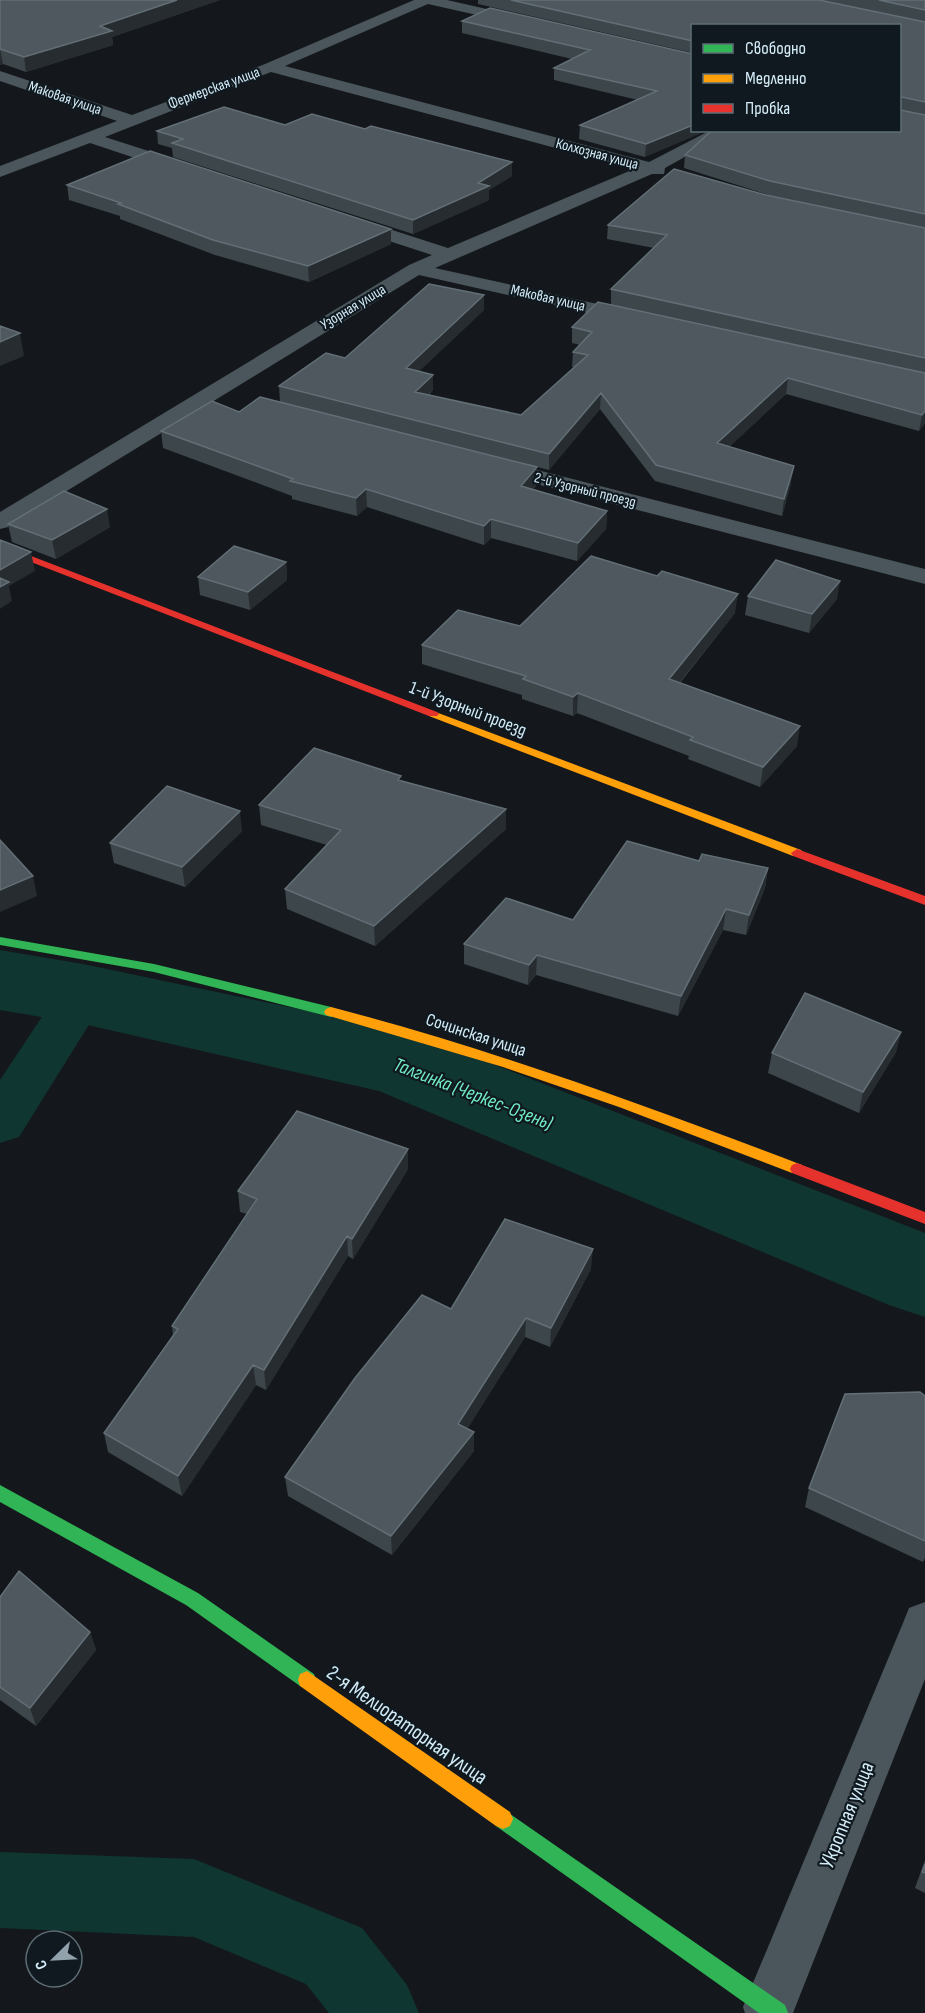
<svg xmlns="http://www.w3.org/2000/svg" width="925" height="2013" viewBox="0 0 925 2013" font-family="'Sofia Sans Condensed',sans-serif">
<rect width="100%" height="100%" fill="#14181c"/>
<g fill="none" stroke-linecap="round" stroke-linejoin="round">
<!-- canal -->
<path fill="#103631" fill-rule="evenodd" d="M83,977L101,982L108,994L19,1137L0,1143V1080L65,982Z
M0,1852L194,1859L362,1928L407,1985L419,2013H329L306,1984L194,1937L0,1928Z"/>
<!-- river -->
<path fill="#103631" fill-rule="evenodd" d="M0,950L83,964L399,1030L431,1040L925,1233V1317L889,1305L379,1091L83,1024L0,1010Z"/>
<!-- street -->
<path fill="#4a565b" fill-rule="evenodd" d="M414,0H447L531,19L533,22L526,26L428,4L285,66L649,162L711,130H733L665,168L664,174H652L435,268L643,314L646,318L643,322L636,324L419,275L8,527L0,529V512L409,265L432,255L343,226L340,222L343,218H355L448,248L634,169L271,72L105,137L192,165L195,169L192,173H180L90,143L0,177V166L117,121L0,81V71L132,115L265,64Z
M494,459L925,569V584L486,471L483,466L486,461Z
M925,1602V1679L793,2013H745L743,2007L903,1623L909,1608Z"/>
<!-- fast -->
<path fill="#30b455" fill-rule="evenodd" d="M0,937L154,964L331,1007L338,1012L331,1017L154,972L0,945Z
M0,1485L198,1593L314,1674L316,1680L314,1686L307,1689L300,1686L186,1605L0,1502Z
M503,1809L785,2005L788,2013H759L496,1826L493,1819L496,1812Z"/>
<!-- slow -->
<path fill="#ff9f0a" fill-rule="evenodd" d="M433,711L801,850L803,853L801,856H793L429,716L427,714Z
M331,1007C492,1049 647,1106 802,1165L804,1169L802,1173H792L619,1107L503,1067L326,1015L324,1012L326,1009Z
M307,1671L510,1812L513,1819L510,1826L503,1829L496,1826L300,1686L298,1680L300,1674Z"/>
<!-- jam -->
<path fill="#e5322d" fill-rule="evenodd" d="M0,544L437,712L439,714L437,716H429L0,550Z
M797,849L925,896V905L793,856L791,853Z
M797,1163L925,1212V1224L792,1173L790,1169L792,1165Z"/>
</g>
<!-- wall -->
<path fill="#3d464b" d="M0,0H220L112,37L113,45L26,72L3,64L0,65Z
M478,0H925V423L919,431L786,394L729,447L791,483L782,516L655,481L600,409L549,470L280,402L279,386L345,358L484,310L419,371L433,375V390L429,395L521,415L574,368L572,367L573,352L580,345L572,343V327L611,304V289L654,248L607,239L608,225L766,195L896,222L769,195L684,168L685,155L900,130L693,26V53L478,4Z
M462,21L693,54L645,157L579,139L580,125L638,100L554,80V68L572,59L462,33Z
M285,125L365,129L512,162V176L489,190V200L413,234L173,157L172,148L158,144L157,131Z
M67,185L391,244L309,282L215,255L120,219V216L69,200Z
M239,412L537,467L536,486L533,489L607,511L606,529L577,561L491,538L484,545L367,507L357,516L292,499V496L163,448L161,431Z
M8,524L110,527L56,559L12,542Z
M286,562L287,580L250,610L200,595L198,577Z
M748,596L837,599L809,633L745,615Z
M735,613L680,683L797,746L760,787L688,759L689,756L577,713L573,716L522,699V695L422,664V645L520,626Z
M401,781L506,829L375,946L287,909L285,889L327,845L261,825L259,805Z
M242,831L185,887L114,863L110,843Z
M699,861L768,868L765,888L746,935L723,930L678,1016L536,975L528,985L464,964V944L573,920Z
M901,1032L896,1052L859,1113L768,1073L772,1053Z
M408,1169L353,1259L348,1256L266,1390L256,1385L182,1496L108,1452L104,1433L173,1335L172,1326L247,1214L240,1212L238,1191Z
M591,1269L550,1347L525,1337L467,1429L474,1451L392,1555L288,1496L285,1477L451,1309Z
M925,1396V1558L923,1562L805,1507L809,1488Z
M0,1597L90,1632L96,1650L36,1726L0,1700Z
M925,1860V1893L915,1888Z"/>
<!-- shaded-wall -->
<path fill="#262c30" d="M177,0H220L112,37L113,45L26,72L24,57L100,26Z
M0,49L3,64L0,65Z
M693,125V130H709L645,157L646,144Z
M512,162V176L489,190V200L413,234V220Z
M391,229V244L309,282L308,266Z
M484,295V310L407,383L406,368Z
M20,333L24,356L0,366V342Z
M433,375V390L415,407V392Z
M788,378L786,394L715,460L717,443Z
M601,393L600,409L549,470V454Z
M925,411V423L919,431L922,415Z
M794,466L791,483L782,516L784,499Z
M537,467L536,486L520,504L521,486Z
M366,489L367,507L357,516L356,498Z
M107,509L110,527L56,559L52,540Z
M607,511L606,529L577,561L578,543Z
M491,519V538L484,545V526Z
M31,552L35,571L9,586L12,601L0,609V570Z
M286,562L287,580L250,610L248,592Z
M840,581L837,599L809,633L812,614Z
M738,594L735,613L667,698L669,679Z
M578,693L577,713L573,716V697Z
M800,726L797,746L760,787L763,767Z
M506,809V829L375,946L374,926Z
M240,811L242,831L185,887L182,867Z
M768,868L765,888L746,935L749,915Z
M33,876L37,896L0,912V890Z
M726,909L723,930L678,1016L681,996Z
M537,955L536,975L528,985L529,965Z
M901,1032L896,1052L859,1113L863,1092Z
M408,1149V1169L353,1259L352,1239Z
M347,1236L348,1256L266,1390L264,1370Z
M593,1249L591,1269L550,1347L551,1328Z
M526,1318L525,1337L458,1444V1424Z
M253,1365L256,1385L182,1496L178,1476Z
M474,1432V1451L392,1555L391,1536Z
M90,1632L96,1650L36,1726L30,1708Z"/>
<!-- building -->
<path fill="#4e585e" stroke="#636f76" stroke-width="1.5" d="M0,0H177L100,26L112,31L24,57L0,49Z
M511,0H819L925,22V102L902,97L900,99V110L925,115V214L770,181L685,155L708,134L714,130H900V26H693V41Z
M879,0H925V10Z
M490,8L693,54V125L646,144L580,125L657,91L554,68L590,50L462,21Z
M224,107L285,125L312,114L365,129L371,126L512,162L478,183L489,186L413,220L172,143L183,139L157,131Z
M150,151L391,229L308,266L213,240L118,204L121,203L67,185Z
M674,169L766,195L925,228V358L611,289L667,235L608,225Z
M429,284L484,295L406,368L433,375L415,392L521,415L588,355L573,352L592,332L572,327L598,302L925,373V411L922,415L788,378L717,443L794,466L784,499L656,465L601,393L549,454L279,386L326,353L345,358Z
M0,326L20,333L0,342Z
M260,397L537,467L521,486L607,511L578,543L491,519L484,526L366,489L356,498L290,481L293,479L161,431L212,401L239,412Z
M64,491L107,509L52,540L8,524Z
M0,540L31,552L0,570Z
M234,546L286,562L248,592L198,577Z
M591,556L657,576L662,571L738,594L669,679L800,726L763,767L690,740L693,737L578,693L573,697L523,679L526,676L422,645L458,610L520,626Z
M776,560L840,581L812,614L748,596Z
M0,578L9,582L0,587Z
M314,748L401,776L398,780L506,809L374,926L285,889L341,830L259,805Z
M167,786L240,811L182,867L110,843Z
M0,840L33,876L0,890Z
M627,841L699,861L702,854L768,868L749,915L726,909L681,996L537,955L529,965L464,944L506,898L573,920Z
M805,993L901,1032L863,1092L772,1053Z
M297,1111L408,1149L352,1239L347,1236L264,1370L253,1365L178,1476L104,1433L178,1329L172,1326L257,1199L238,1191Z
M505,1219L593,1249L551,1328L526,1318L458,1424L474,1432L391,1536L285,1477L355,1378L422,1295L451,1309Z
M920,1392L925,1396V1541L809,1488L845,1394Z
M19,1571L90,1632L30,1708L0,1687V1597Z
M925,1864V1873L922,1872Z"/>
<g text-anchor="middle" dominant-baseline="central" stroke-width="4.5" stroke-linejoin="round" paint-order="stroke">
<!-- far-street labels -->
<g font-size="15" fill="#d4edf9" stroke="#10191f">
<text transform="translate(214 88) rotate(-20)">Фермерская улица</text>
<text transform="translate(65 98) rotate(19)">Маковая улица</text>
<text transform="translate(597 154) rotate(15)">Колхозная улица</text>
<text transform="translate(548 298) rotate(13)">Маковая улица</text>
<text transform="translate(353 307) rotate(-31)">Узорная улица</text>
<text transform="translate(585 490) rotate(14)">2-й Узорный проезд</text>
</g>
<!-- street labels -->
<g font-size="18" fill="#d4edf9" stroke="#10191f">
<text transform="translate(468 709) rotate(21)">1-й Узорный проезд</text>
<text transform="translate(476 1035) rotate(18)">Сочинская улица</text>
</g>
<!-- water labels -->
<g font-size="20" font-style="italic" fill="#70ebc4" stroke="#10191f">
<text transform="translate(473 1094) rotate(21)">Талгинка (Черкес-Озень)</text>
</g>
<!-- near-street labels -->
<g font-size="21" fill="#d4edf9" stroke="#10191f">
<text transform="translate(407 1725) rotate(35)">2-я Мелиораторная улица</text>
<text transform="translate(847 1815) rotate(-68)">Укропная улица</text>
</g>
</g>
<!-- legend -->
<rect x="691" y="24" width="210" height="108" fill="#10191f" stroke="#5e6e76" stroke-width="1.5"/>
<rect x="703" y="44" width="30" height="9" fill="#30b455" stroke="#5e6e76" stroke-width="1.5"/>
<text x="745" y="54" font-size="18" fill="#d4edf9">Свободно</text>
<rect x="703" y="74" width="30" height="9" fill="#ff9f0a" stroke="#5e6e76" stroke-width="1.5"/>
<text x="745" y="84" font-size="18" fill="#d4edf9">Медленно</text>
<rect x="703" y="104" width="30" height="9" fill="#e5322d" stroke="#5e6e76" stroke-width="1.5"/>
<text x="745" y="114" font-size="18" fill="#d4edf9">Пробка</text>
<!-- north arrow -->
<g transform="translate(54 1959) rotate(246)"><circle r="28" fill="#10191f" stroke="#5e6e76" stroke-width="1.5"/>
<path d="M0-4.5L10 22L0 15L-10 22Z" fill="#91a2ac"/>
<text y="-9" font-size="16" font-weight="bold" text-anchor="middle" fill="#d4edf9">С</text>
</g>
</svg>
